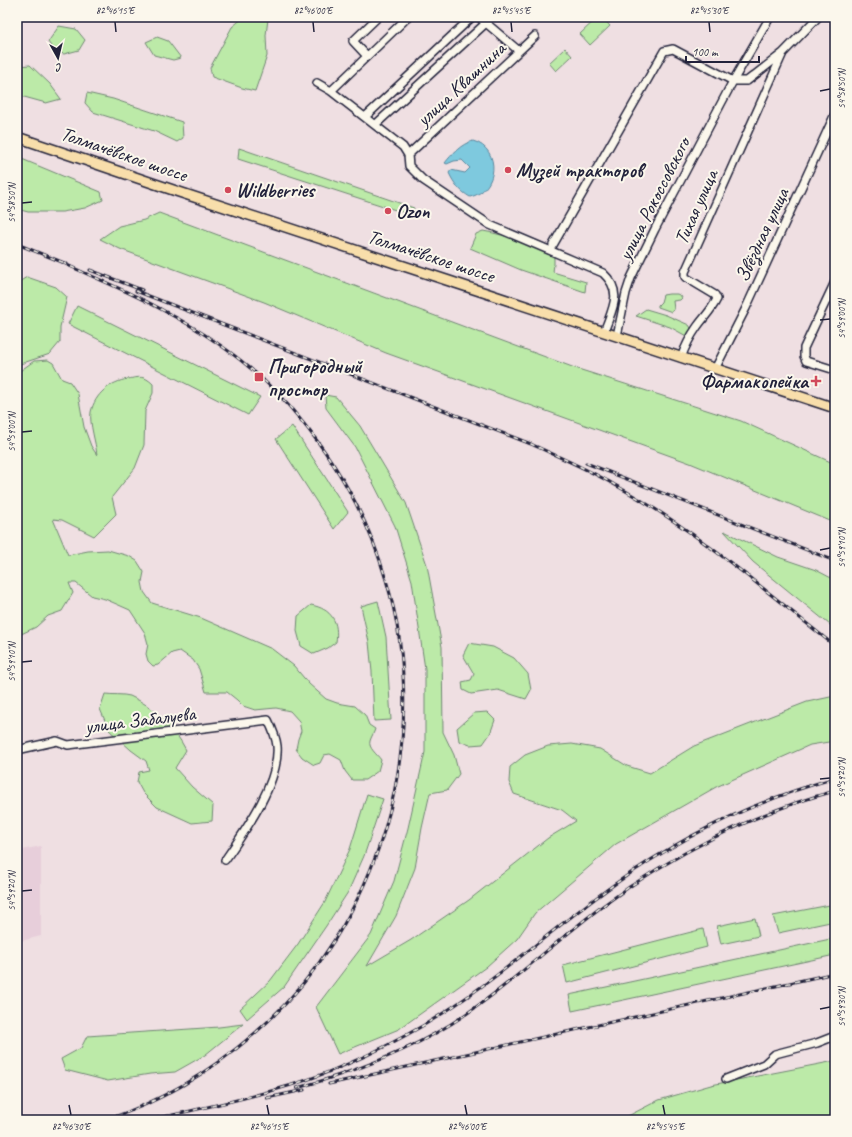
<svg xmlns="http://www.w3.org/2000/svg" width="852" height="1137" viewBox="0 0 852 1137" font-family="Caveat,sans-serif">
<rect width="100%" height="100%" fill="#efdfe2"/>
<filter id="ink" filterUnits="userSpaceOnUse"><feTurbulence type="fractalNoise" baseFrequency=".025" numOctaves="2"/><feDisplacementMap in="SourceGraphic" scale="8" xChannelSelector="R" yChannelSelector="G"/><feConvolveMatrix kernelMatrix="1 2 1 2 8 2 1 2 1" color-interpolation-filters="sRGB"/></filter>
<g filter="url(#ink)">
<!-- built -->
<path fill="#e7ceda" d="M41,846V936L17,942V851Z"/>
<!-- green -->
<path fill="#bceaa8" stroke="#6f8672" d="M244,17H268V19L266,35L267,56L255,91L242,88L212,77L210,68L232,27Z
M598,17H602L610,26L590,45L580,34Z
M59,26L76,29L85,40L79,50L64,54L55,52L48,42Z
M157,37L168,41L181,58L173,60L154,55L146,42Z
M565,48L572,56L556,71L549,63Z
M30,65L50,84L61,99L46,103L17,95V66Z
M87,93L113,99L182,122L183,138L177,142L154,131L93,112L85,103Z
M239,148L414,208L411,215L238,159Z
M17,157L101,192L103,200L85,208L62,212H28L17,209Z
M159,213L575,368L741,421L835,464V523L690,463L386,353L264,302L120,249L100,239L119,226L144,220Z
M483,231C508,235 530,245 554,254V264L553,272L586,282L585,292L521,270L470,248L476,234Z
M27,277L56,287L67,297L60,327V342L50,354L17,365V283Z
M669,294H677L681,296L682,298L680,300L673,301L674,310L672,312L658,307V305L661,302L663,295Z
M77,306L260,397L248,415L68,324Z
M646,309L666,315L689,325L694,333L690,338L670,327L636,316Z
M48,360L53,363L62,379L70,382L78,394L84,427L91,446L97,455C96,443 89,423 91,412C95,394 110,382 128,379C139,377 144,375 153,384V393L145,411L144,445L135,468L112,497L116,514L94,536L62,520L53,519L68,555L88,551L108,550L129,556L137,561L144,572L142,582L144,592L152,603L201,618L272,649L294,666L309,684L326,699L337,703L355,706L365,715L369,725L375,729C374,733 371,737 370,741C368,748 377,754 381,760L378,771L365,780H352L345,771L341,760L330,754L324,755L320,763L314,765L302,757L296,749L298,739L301,731L299,721L290,711L276,708L255,710L243,706L237,700L227,692H206L199,669L193,660L180,651L172,653L158,665L153,666L148,661L146,654L148,644L145,633L130,610L105,599L92,596L76,583H69L73,593L62,611L48,616L36,627L17,636V373L34,361Z
M325,395L336,397L360,426L406,503L427,565L442,647L443,732L454,755L459,774L447,790L430,793L422,828L415,868L396,916L367,966L411,940L469,900L548,838L576,821L562,810L514,794L509,782L510,767L525,755L548,746L572,744L600,749L627,766L650,773L694,746L807,702L835,696V741L810,745L716,787L616,844L535,913L517,939L486,967L399,1029L338,1054L316,1007L371,935L394,881L408,828L425,752V669L412,581L395,526L355,447L326,408Z
M292,426L348,512L334,529L276,439Z
M724,531L778,557L816,570L835,580V629L753,562Z
M378,601L386,637L391,720L374,721L372,672L369,642L361,606Z
M311,605C332,609 339,622 336,642L328,648L314,654L301,646L297,631L298,616Z
M469,643L493,647L514,658L528,674L531,690L526,699L498,690L471,694L463,690L462,682L471,680L474,674L463,655Z
M105,694C112,695 123,694 130,696C155,707 174,727 186,750L175,768L192,787L213,805L212,821L192,823L157,807L143,793L137,782L139,772L149,770L146,761L131,750L109,730L100,709Z
M487,712L495,720L490,734L483,744L470,745L459,741L457,728L474,713Z
M367,794L383,799L364,856L348,892L326,926L284,987L247,1019L240,1009L270,981L298,944L325,902L350,849Z
M835,904V921L778,933L773,916Z
M755,918L759,936L721,944L717,926Z
M703,929L707,947L567,983L563,965Z
M835,938V955L572,1011L569,995Z
M243,1024L205,1055L175,1072L150,1074L108,1081L65,1070L61,1059L81,1048L87,1036L219,1027Z
M835,1061V1120H616L626,1117L659,1100L711,1085Z"/>
<!-- water -->
<path fill="#7ec9de" stroke="#59869d" d="M473,141C502,149 498,191 470,197C460,191 454,184 449,173L451,170L465,173L470,168L462,160L454,161L447,164L445,163C451,155 462,143 473,141Z"/>
<g fill="none" stroke-linecap="round" stroke-linejoin="round">
<!-- minor casing -->
<g stroke="#22223b" stroke-width="10">
<path id="minor" d="M479,17L519,51
M367,56L353,41L378,17
M317,83L331,91L403,147L408,155L409,166L423,180L490,225L603,273C624,292 612,309 604,332
M331,91L408,17
M365,117L472,17
M375,125L486,23
M408,155L535,36
M553,245L664,51L673,49L733,81H747L783,53L818,17
M835,282L804,348V356L806,361L835,370
M617,336L626,293L631,278L655,229L733,81L770,17
M681,358C685,347 690,337 697,327C704,317 711,311 717,299L715,295L685,277V272L783,53
M715,369L746,308L835,114
M17,750L57,741L68,745L268,720C272,728 276,736 277,746C280,782 245,831 225,860
M726,1079L764,1064L775,1054L817,1043L835,1036"/>
</g>
<!-- major casing -->
<g stroke="#22223b" stroke-width="12">
<path id="major" d="M17,137L179,192L835,408"/>
</g>
<!-- minor -->
<use href="#minor" stroke="#fbf7ec" stroke-width="7"/>
<!-- major -->
<use href="#major" stroke="#f8deab" stroke-width="9"/>
<!-- rail casing -->
<g stroke="#22223b" stroke-width="3">
<path id="rail" d="M17,244L67,264
M63,263C97,279 133,293 166,312C217,339 264,374 300,419C339,466 369,521 386,580C435,740 380,925 254,1034C210,1072 160,1102 106,1120
M90,270L142,290
M136,291L531,444C559,457 588,469 615,485C695,529 764,590 835,646
M586,463L835,561
M329,1084L835,973
M297,1088C351,1073 403,1054 451,1024C506,989 553,943 604,905C668,857 757,811 835,791
M267,1098L304,1090
M150,1120C190,1111 231,1102 271,1091C323,1077 378,1052 424,1025C493,984 550,930 615,884C681,837 757,800 835,778"/>
</g>
<!-- rail -->
<use href="#rail" stroke="#fbf7ec" stroke-width="1.5" stroke-dasharray="4.5" stroke-linecap="butt"/>
</g>
</g>
<!-- ticks -->
<path fill="none" stroke="#22223b" stroke-width="1.5" d="M115,22L116,32M313,22L314,32M511,22L512,32M709,22L710,32M820,91L830,89M22,203L32,202M820,320L830,319M22,432L32,431M820,550L830,548M22,662L32,661M820,779L830,778M22,891L32,890M820,1009L830,1007M69,1105L71,1115M267,1105L269,1115M465,1105L467,1115M663,1105L665,1115"/>
<!-- markers -->
<g fill="#d1495b" stroke="#fbf7ec" stroke-width="1.5">
<circle cx="508" cy="170" r="4"/>
<circle cx="228" cy="190" r="4"/>
<circle cx="388" cy="211" r="4"/>
<rect x="254" y="372" width="10" height="10" rx="2"/>
<path d="M814 375h4v4h4v4h-4v4h-4v-4h-4v-4h4z"/>
</g>
<g text-anchor="middle" dominant-baseline="central" stroke-width="4" stroke-linejoin="round" paint-order="stroke">
<!-- street labels -->
<g font-size="20" fill="#22223b" stroke="#fbf7ec">
<text transform="translate(461 84) rotate(-43)">улица Квашнина</text>
<text transform="translate(124 154) rotate(19)">Толмачёвское шоссе</text>
<text transform="translate(654 199) rotate(-63)">улица Рокоссовского</text>
<text transform="translate(696 207) rotate(-66)">Тихая улица</text>
<text transform="translate(762 235) rotate(-65)">Звёздная улица</text>
<text transform="translate(431 256) rotate(18)">Толмачёвское шоссе</text>
<text transform="translate(140 720) rotate(-7)">улица Забалуева</text>
</g>
<!-- poi labels -->
<g font-size="20" font-weight="bold" fill="#22223b" stroke="#fbf7ec" text-anchor="start">
<text x="516" y="170">Музей тракторов</text>
<text x="236" y="190">Wildberries</text>
<text x="396" y="211">Ozon</text>
<text x="268" y="366">Пригородный<tspan x="268" dy="23">простор</tspan></text>
<text x="808" y="381" text-anchor="end">Фармакопейка</text>
</g>
</g>
<!-- margin -->
<rect width="852" height="1137" fill="none" stroke="#fbf7ec" stroke-width="44"/>
<!-- north arrow -->
<g transform="translate(58 58) rotate(172)" stroke="#fbf7ec" stroke-width="3" paint-order="stroke">
<path d="M0-3L7 15L0 10L-7 15Z" fill="#22223b"/>
<text y="-6" font-size="11" font-weight="bold" text-anchor="middle" fill="#22223b">С</text>
</g>
<!-- scale -->
<path d="M686 56v6h73v-6" fill="none" stroke="#22223b" stroke-width="2"/>
<text x="692" y="56" font-size="12" fill="#22223b" stroke="#fbf7ec" stroke-width="3" paint-order="stroke">100 m</text>
<rect x="22" y="22" width="808" height="1093" fill="none" stroke="#22223b" stroke-width="1.5"/>
<g font-size="10" text-anchor="middle" fill="#22223b">
<text x="115" y="14">82°46'15"E</text>
<text x="313" y="14">82°46'00"E</text>
<text x="511" y="14">82°45'45"E</text>
<text x="709" y="14">82°45'30"E</text>
<text transform="translate(841 89) rotate(-90)" y="4">54°58'50"N</text>
<text transform="translate(11 203) rotate(-90)" y="4">54°58'50"N</text>
<text transform="translate(841 319) rotate(-90)" y="4">54°59'00"N</text>
<text transform="translate(11 432) rotate(-90)" y="4">54°59'00"N</text>
<text transform="translate(841 548) rotate(-90)" y="4">54°59'10"N</text>
<text transform="translate(11 662) rotate(-90)" y="4">54°59'10"N</text>
<text transform="translate(841 778) rotate(-90)" y="4">54°59'20"N</text>
<text transform="translate(11 891) rotate(-90)" y="4">54°59'20"N</text>
<text transform="translate(841 1007) rotate(-90)" y="4">54°59'30"N</text>
<text x="71" y="1130">82°46'30"E</text>
<text x="269" y="1130">82°46'15"E</text>
<text x="467" y="1130">82°46'00"E</text>
<text x="665" y="1130">82°45'45"E</text>
</g>
</svg>
